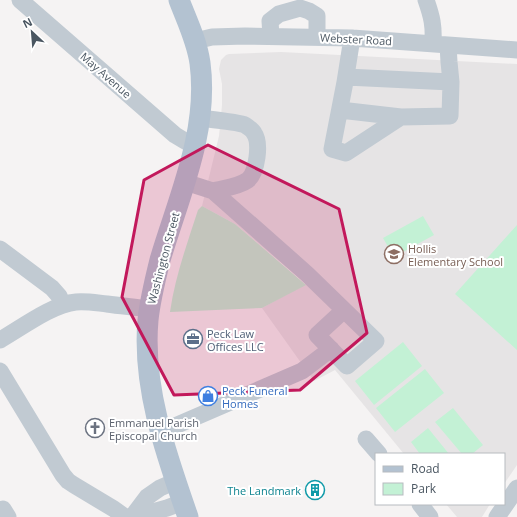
<svg xmlns="http://www.w3.org/2000/svg" width="517" height="517" viewBox="0 0 517 517" font-family="'Open Sans',sans-serif">
<rect width="100%" height="100%" fill="#f5f3f3"/>
<!-- education -->
<path fill="#e6e4e5" d="M281,52L517,64V465L504,484V454H404L335,370L314,381L262,308L306,284L235,224L202,206L219,136L222,105V84L219,69L221,60L226,55L229,54Z
M446,504H490L482,517H457Z"/>
<!-- green -->
<path fill="#c3f1d5" d="M202,206L235,224L306,285L262,308L170,312C175,277 187,244 198,210Z
M423,216L434,235L394,257L383,238Z
M517,225V350L455,294Z
M403,342L422,366L374,405L355,381Z
M425,369L444,393L395,432L376,408Z
M453,408L483,445L472,454H462L435,422Z
M428,428L449,454H420L411,442Z"/>
<g fill="none" stroke-linecap="round" stroke-linejoin="round">
<!-- minor -->
<path stroke="#c1cad2" stroke-width="17" d="M20,0L175,135L185,141L195,145
M426,0C432,17 434,26 433,44
M271,36L270,21L279,14L300,8L309,11L317,16V37
M352,38L345,82L332,149L346,153L401,117
M195,41L212,37L245,36L352,38L517,50
M346,77L451,82
M340,110L401,117L450,116L451,82L449,62L448,45
M200,118C208,119 239,122 245,125C248,127 253,131 254,133C261,143 257,172 248,180C238,187 224,188 213,191
M185,182L213,191L307,274L376,341L347,366L317,335L344,310
M0,249L52,288L59,296L63,305
M0,340C21,328 53,304 76,302C86,301 97,303 107,304C121,306 135,307 149,309
M0,371L63,475L68,481L74,485L114,509L125,517
M161,432L302,371L331,349
M366,439L379,454
M420,504L430,517
M3,509L8,517
M132,517L147,497L160,488L176,481
M135,517L167,508L183,502
M497,517L517,488"/>
<!-- major -->
<path stroke="#b3c2d1" stroke-width="21" d="M179,0C187,21 197,41 200,63C209,131 179,196 160,260C155,280 150,300 148,320C142,387 166,454 188,517"/>
</g>
<!-- marked area -->
<path fill="#c2185b" fill-opacity="0.2" stroke="#c2185b" stroke-width="3" stroke-linejoin="round" d="M208,145L339,209L367,333L300,390L174,395L122,297L144,180Z"/>
<!-- icons -->
<defs>
<g id="school-ring" transform="scale(1)"><circle r="9.5" fill="#fff" stroke="#8d6e63" stroke-width="1.5"/><path d="M0-5L7-2L0 1L-7-2ZM-4 1L0 2.5L4 1V4Q0 6-4 4Z" fill="#8d6e63"/></g>
<g id="office-ring" transform="scale(1)"><circle r="9.5" fill="#fff" stroke="#5c6f8a" stroke-width="1.5"/><path d="M-6-3h4V-5.5h4V-3h4V5H-6ZM-1-4.5V-3h2v-1.5ZM-6 0V1H6V0Z" fill="#5c6f8a"/></g>
<g id="shop-ring" transform="scale(1)"><circle r="9.5" fill="#fff" stroke="#3f7fe0" stroke-width="1.5"/><path d="M-5-2.5h2.3a2.7 3.5 0 0 1 5.4 0H5L5.5 6h-11ZM-1.5-2.5h3a1.5 2.3 0 0 0-3 0Z" fill="#3f7fe0"/></g>
<g id="church-ring" transform="scale(1)"><circle r="9.5" fill="#fff" stroke="#6b7280" stroke-width="1.5"/><path d="M-1.2-6h2.4v3.5h3.3v2.4h-3.3V6h-2.4V-.1h-3.3v-2.4h3.3Z" fill="#6b7280"/></g>
<g id="building-ring" transform="scale(1)"><circle r="9.5" fill="#fff" stroke="#0f9aa8" stroke-width="1.5"/><path d="M-4-6H4V6H1V3H-1V6H-4ZM-2.5-4.3h1.7v1.8h-1.7ZM.8-4.3h1.7v1.8H.8ZM-2.5-1h1.7V.8h-1.7ZM.8-1h1.7V.8H.8Z" fill="#0f9aa8"/></g>
</defs>
<g fill-rule="evenodd">
<use href="#school-ring" x="394" y="254"/>
<use href="#office-ring" x="193" y="339"/>
<use href="#shop-ring" x="208" y="396"/>
<use href="#church-ring" x="95" y="428"/>
<use href="#building-ring" x="315" y="490"/>
</g>
<g text-anchor="middle" dominant-baseline="central" stroke-width="4" stroke-linejoin="round" paint-order="stroke">
<!-- street labels -->
<g font-size="11" fill="#4a5661" stroke="#fff">
<text transform="translate(356 39) rotate(3)">Webster Road</text>
<text transform="translate(106 75) rotate(41)">May Avenue</text>
<text transform="translate(163 258) rotate(-75)">Washington Street</text>
</g>
<!-- education labels -->
<g font-size="11" fill="#785e54" stroke="#fff" text-anchor="start">
<text x="408" y="248">Hollis<tspan x="408" dy="13">Elementary School</tspan></text>
</g>
<!-- service labels -->
<g font-size="11" fill="#4e5e75" stroke="#fff" text-anchor="start">
<text x="207" y="333">Peck Law<tspan x="207" dy="13">Offices LLC</tspan></text>
</g>
<!-- shop labels -->
<g font-size="11" fill="#366cbe" stroke="#fff" text-anchor="start">
<text x="222" y="390">Peck Funeral<tspan x="222" dy="13">Homes</tspan></text>
</g>
<!-- worship labels -->
<g font-size="11" fill="#5b616d" stroke="#fff" text-anchor="start">
<text x="109" y="422">Emmanuel Parish<tspan x="109" dy="13">Episcopal Church</tspan></text>
</g>
<!-- culture labels -->
<g font-size="11" fill="#0d838f" stroke="#fff" text-anchor="end">
<text x="301" y="490">The Landmark</text>
</g>
</g>
<!-- legend -->
<rect x="375" y="453" width="130" height="52" fill="#ffffff" stroke="#b7bbc0"/>
<rect x="383" y="466" width="20" height="6" fill="#b3c2d1" stroke="#b7bbc0"/>
<text x="411" y="473" font-size="12" fill="#4a5661">Road</text>
<rect x="383" y="483" width="20" height="12" fill="#c3f1d5" stroke="#b7bbc0"/>
<text x="411" y="493" font-size="12" fill="#4a5661">Park</text>
<!-- north arrow -->
<g transform="translate(32 32) rotate(334)" stroke="#ffffff" stroke-width="3" paint-order="stroke">
<path d="M0-3L7 15L0 10L-7 15Z" fill="#4a5661"/>
<text y="-6" font-size="11" font-weight="bold" text-anchor="middle" fill="#4a5661">N</text>
</g>
</svg>
